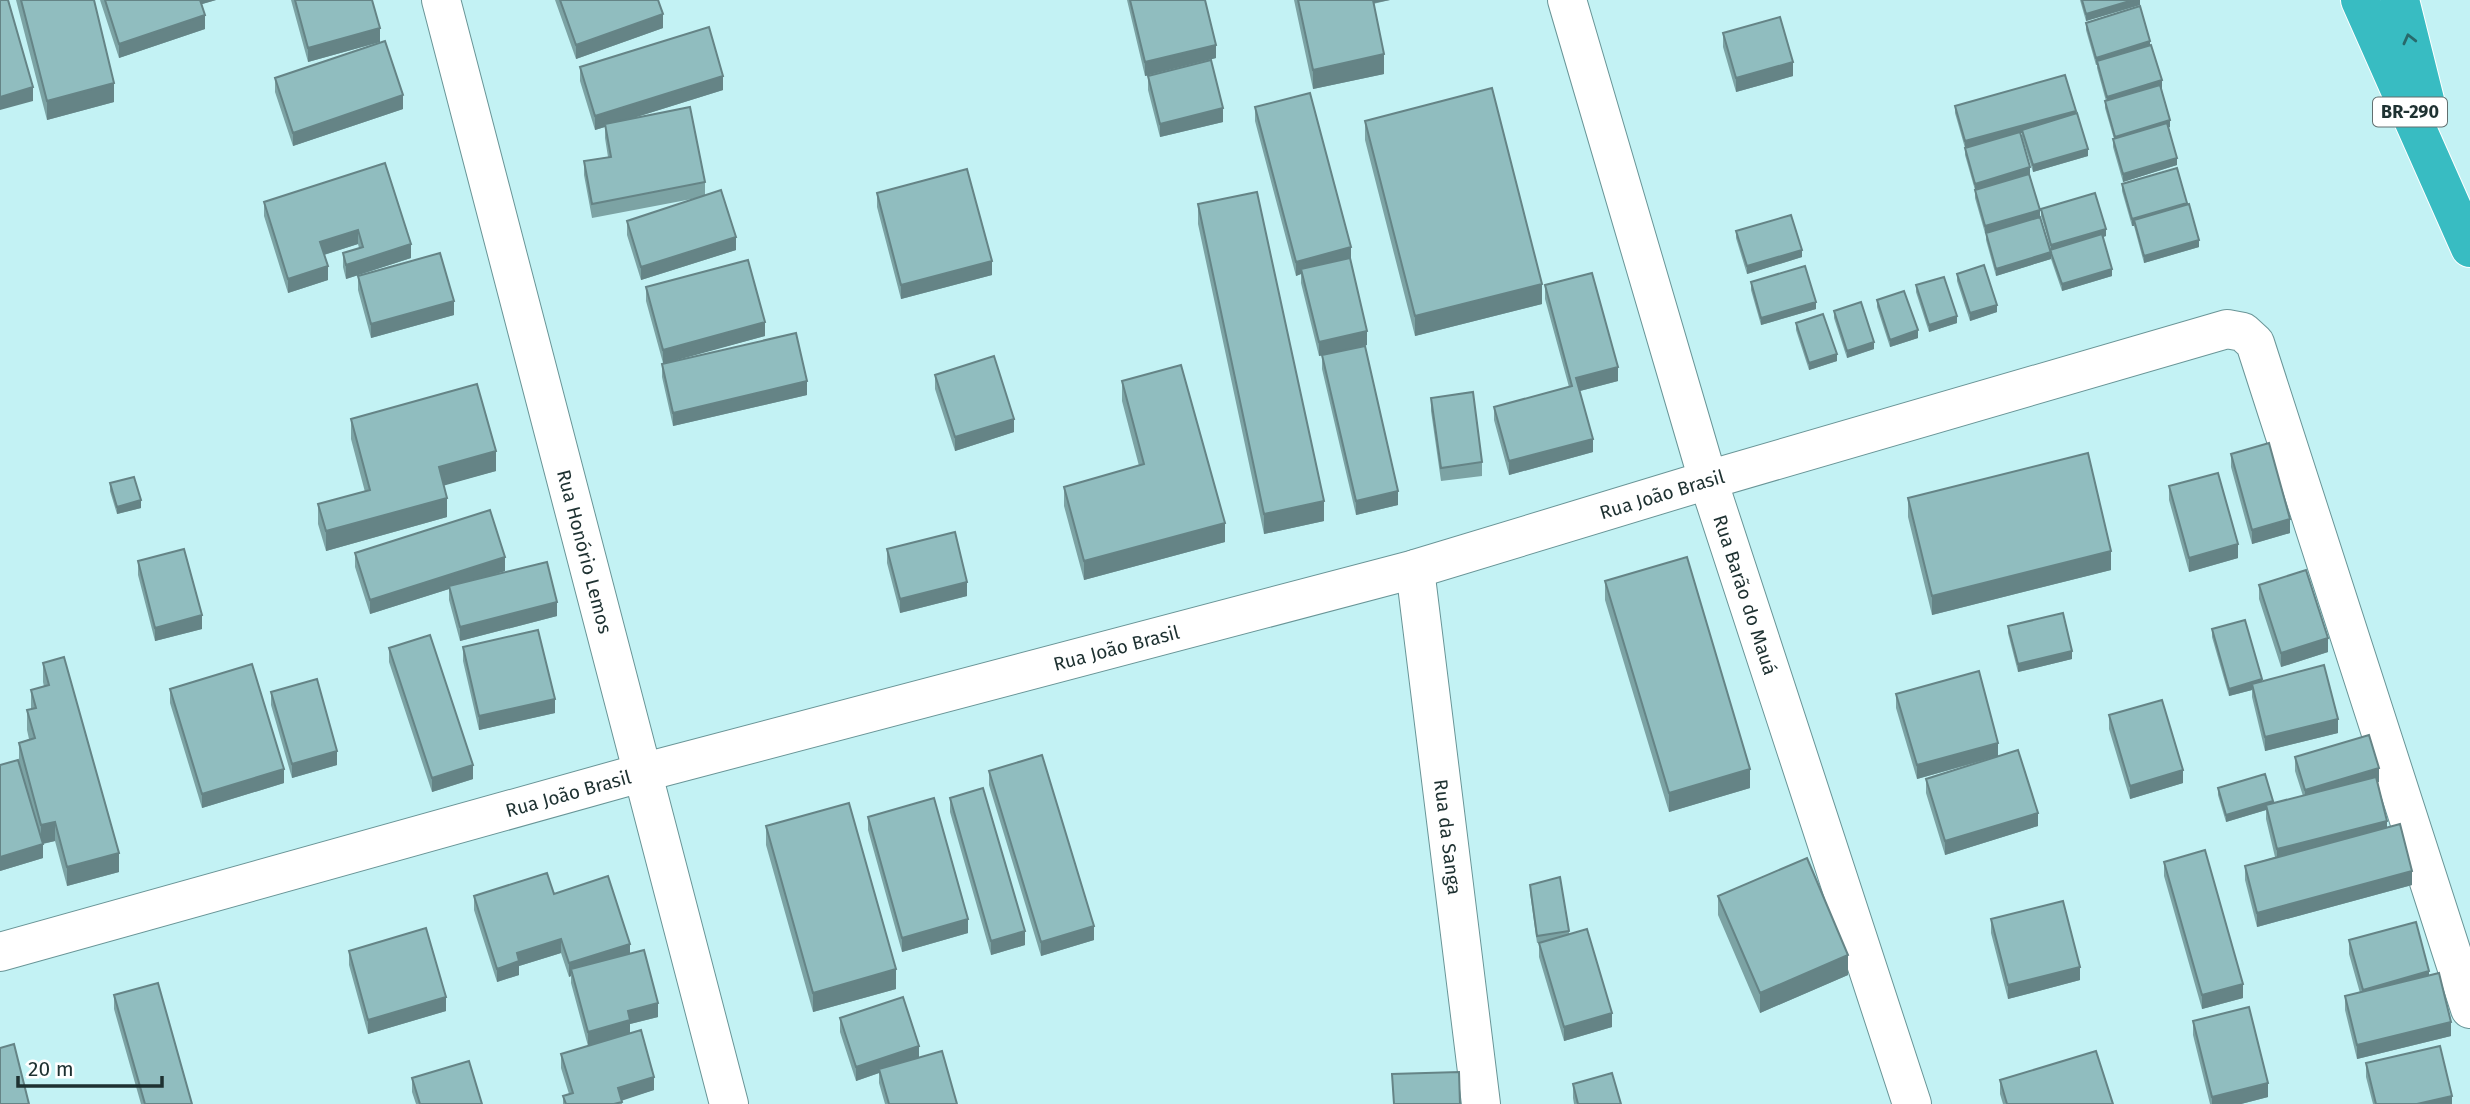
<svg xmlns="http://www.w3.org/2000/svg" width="2470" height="1104" viewBox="0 0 2470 1104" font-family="'Fira Sans',sans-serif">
<rect width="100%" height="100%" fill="#c3f2f4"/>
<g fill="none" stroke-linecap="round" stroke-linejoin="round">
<!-- minor casing -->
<g stroke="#699597" stroke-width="40">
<g id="minor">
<path id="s1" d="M441,0L729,1104"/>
<path id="s2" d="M1567,0L1708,480L1912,1104"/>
<path id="s3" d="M1415,569L1481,1104"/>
<path id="s4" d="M0,952L641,773L1415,569L1708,480L2227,329L2243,332L2255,343L2470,1009"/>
</g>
</g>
<!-- highway casing -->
<g stroke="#fff" stroke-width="40">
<path id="highway" d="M2360,0L2470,248
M2400,0L2425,100"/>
</g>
<!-- minor -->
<use href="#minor" stroke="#fff" stroke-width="38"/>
<!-- highway -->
<use href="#highway" stroke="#38bcc2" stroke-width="38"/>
</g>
<!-- wall -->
<path fill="#7ca3a4" d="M16,0H94L114,102L47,120Z
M100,0H216L202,4L205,29L119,58Z
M291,0H372L380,42L308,62Z
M555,0H658L663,28L576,59Z
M1127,0H1205L1216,58L1145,76Z
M1294,0H1390L1373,4L1384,74L1313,89Z
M2080,0H2140V5L2086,21Z
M2086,23L2150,45L2162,88H2160L2177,165L2123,182L2113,147V139H2114L2105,108V101H2106L2097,68V65H2096L2086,30Z
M1723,33L1793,76L1736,92L1723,47Z
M580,67L723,90L630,119L705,182V195L736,250L641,280L627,235V221L697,198L592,218L584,175V161L608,157L605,138V127L595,130L580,81Z
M1148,76L1223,122L1160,137L1148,90Z
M275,78L403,109L293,146L275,92Z
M1955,106L2076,114L2088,156L2033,172L2022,137V133H2020L2040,217L2051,249L2041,216V209L2106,236L2103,237L2112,276L2062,291L2051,259L1996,276L1986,240V233H1985L1975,198V190L1965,155V148L1955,113Z
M1255,107L1351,261H1350L1367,345L1319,356L1301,283V274L1296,276L1255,121Z
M1365,121L1542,304L1415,336L1365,140Z
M385,163L411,258L346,279L343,267V253L359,248L358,244L324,255L328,280L288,293L264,216V202Z
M2122,184L2187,205L2199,247L2144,263L2134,226H2132L2122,191Z
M877,193L992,275L901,299L877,207Z
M1198,204L1324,521L1264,534L1198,224Z
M1736,231L1802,257L1747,274L1736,238Z
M1957,274L1997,312L1970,321L1957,281Z
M358,276L454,315L371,338L358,290Z
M1751,282L1816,309L1761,325L1751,290Z
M1545,285L1618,381L1580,391L1593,452L1509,475L1494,420V407L1569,387L1545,299Z
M1916,285L1957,323L1929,332L1916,292Z
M646,287L765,336L667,362L807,395L673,426L662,377V364L663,363L646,301Z
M1877,300L1918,338L1890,347L1877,307Z
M1834,311L1874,349L1847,358L1834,318Z
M1796,323L1837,361L1809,370L1796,330Z
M1322,355L1398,505L1356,515L1322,369Z
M935,375L1014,432L955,451L935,389Z
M1122,381L1225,542L1084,580L1064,506V487L1139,466L1122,401Z
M1431,398L1482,462V476L1441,481L1431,411Z
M351,419L496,471L443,485L447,517L326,551L318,524V504L365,492L351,439Z
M2231,454L2290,533L2252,544L2231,467Z
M110,483L141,508L117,514L110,491Z
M2169,486L2238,558L2189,572L2169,500Z
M1908,498L2111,570L1932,615L1908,517Z
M887,549L967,596L900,613L887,563Z
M355,553L505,571L489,576L557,616L460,641L449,600V589L370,614L355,567Z
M138,561L202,629L155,641L138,575Z
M1605,581L1750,788L1669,812L1605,600Z
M2259,585L2328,652L2281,667L2259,599Z
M2008,626L2072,659L2018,672L2008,633Z
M2212,629L2262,681L2338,733L2265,751L2252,697V690L2229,696L2212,637Z
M463,647L555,713L479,730L463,661Z
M389,648L473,779L432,792L389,662Z
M43,663L119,872L67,886L55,841L43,844V858L0,871V765L19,762V743L29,739L27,730V710L31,709V690L44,687L43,682Z
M170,689L284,783L202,808L170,703Z
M271,692L337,765L292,778L271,705Z
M1896,694L1998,756L2038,826L1945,855L1926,793V779L1989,759L1917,779L1896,708Z
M2109,715L2183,783L2130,799L2109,729Z
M2295,757L2379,782H2378L2387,827L2412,885L2257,927L2245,880V866L2275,857L2266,819V810L2226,822L2218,795V788L2273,804L2303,796L2295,771Z
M989,771L1094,940L1041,956L989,785Z
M950,798L1025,945L991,955L950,812Z
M868,817L968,933L902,952L868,830Z
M766,826L896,989L813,1012L766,845Z
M2164,862L2243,998L2202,1009L2164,876Z
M1530,885L1569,931V934L1612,1027L1564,1041L1539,957V943L1541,942L1537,943L1530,892Z
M554,894L630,954L658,1017L630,1024V1033L654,1090L621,1100L622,1104H563V1096L569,1094L561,1068V1054L588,1046L571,983V976L569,977L561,953L519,966V975L497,982L474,910V896Z
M1718,896L1848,975L1760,1013L1718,915Z
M1991,919L2080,980L2008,999L1991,933Z
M2349,940L2429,975L2451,1036L2357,1059L2345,1010V996L2360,993L2349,954Z
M349,951L446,1011L368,1034L349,965Z
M114,995L192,1104H141L114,1009Z
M840,1018L919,1058L957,1104H885L879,1083V1073L856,1081L840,1032Z
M2193,1021L2268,1097L2241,1104H2210L2193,1035Z
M2366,1063L2452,1104H2373L2366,1077Z
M412,1078L482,1104H416L412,1092Z
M2000,1080L2113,1104H2003L2000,1094Z
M1573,1084L1621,1104H1574L1573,1098Z"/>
<!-- shaded-wall -->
<path fill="#658486" d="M199,0H216L199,5Z
M1369,0H1390L1369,4Z
M2133,0H2140V5L2086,21V14Z
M663,14V28L576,59V45Z
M205,15V29L119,58V44Z
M380,28V42L308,62V48Z
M2150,41V49L2097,61L2096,65V58Z
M1216,45V58L1145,76V62Z
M1384,54V74L1313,89V70Z
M1793,62V76L1736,92V78Z
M723,76V90L595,130V116Z
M2162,80V88L2107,104V97Z
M114,83V102L47,120V101Z
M33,87V101L0,110V97Z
M403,95V109L293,146V133Z
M1223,108V122L1160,137V124Z
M2076,111V118L2022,130V133L1965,148V141Z
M2170,120V127L2115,144V137Z
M2088,149V156L2033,172V165Z
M2177,158V165L2123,182V174Z
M2030,167V175L1975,191V184Z
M2187,203V210L2134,220V226H2132V219Z
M2040,210V217L1985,233V226Z
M2106,229V236L2051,252V245Z
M358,230V244L320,256V242Z
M736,237V250L641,280V267Z
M2199,240V247L2144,263V256Z
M411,244V258L346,279V265Z
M1351,247V261L1302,274L1301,269V274L1296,276V262Z
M1802,250V257L1747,274V266Z
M2051,252V259L1996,276V269Z
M992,261V275L901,299V285Z
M328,266V280L288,293V279Z
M2112,269V276L2062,291V284Z
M1542,284V304L1415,336V316Z
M454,301V315L371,338V324Z
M1816,302V309L1761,325V318Z
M1997,305V312L1970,321V313Z
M1957,316V323L1929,332V325Z
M765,322V336L663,364V350Z
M1918,330V338L1890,347V340Z
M1367,331V345L1319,356V342Z
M1874,342V349L1847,358V351Z
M1837,354V361L1809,370V363Z
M1618,367V381L1576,392V378Z
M807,381V395L673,426V413Z
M1014,419V432L955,451V437Z
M1593,439V452L1509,475V461Z
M496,451V471L439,487V467Z
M1398,491V505L1356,515V501Z
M447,498V517L326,551V531Z
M141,500V508L117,514V507Z
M1324,501V521L1264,534V514Z
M2290,519V533L2252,544V530Z
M1225,523V542L1084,580V561Z
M2238,544V558L2189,572V558Z
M2111,551V570L1932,615V596Z
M505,557V571L450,589L449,586V589L370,614V600Z
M967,582V596L900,613V599Z
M557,602V616L460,641V627Z
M202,615V629L155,641V628Z
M2328,638V652L2281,667V653Z
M2072,651V659L2018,672V664Z
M2262,679V686L2252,684V690L2229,696V689Z
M555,699V713L479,730V716Z
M2338,719V733L2265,751V737Z
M1998,743V756L1917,779V765Z
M337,751V765L292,778V764Z
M473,765V779L432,792V778Z
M2379,768V782L2305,804V790Z
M284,769V783L202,808V794Z
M1750,769V788L1669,812V793Z
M2183,770V783L2130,799V786Z
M2273,801V808L2266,805V810L2226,822V815Z
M2038,813V826L1945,855V841Z
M2387,821V835L2277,863V849Z
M55,822V841L41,844V825Z
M43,844V858L0,871V857Z
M119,853V872L67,886V867Z
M2412,871V885L2257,927V913Z
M968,919V933L902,952V938Z
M1094,926V940L1041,956V942Z
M1025,931V945L991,955V941Z
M561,939V953L519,966V975L497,982V969L517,953Z
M630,944V958L571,969V976L569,977V963Z
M1848,955V975L1760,1013V993Z
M2080,967V980L2008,999V985Z
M896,969V989L813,1012V993Z
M2429,971V985L2363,1004V990Z
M2243,984V998L2202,1009V995Z
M446,997V1011L368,1034V1020Z
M658,1003V1017L630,1024V1034L588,1046V1032L628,1011Z
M1612,1013V1027L1564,1041V1027Z
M2451,1022V1036L2357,1059V1045Z
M919,1046V1060L879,1069V1073L856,1081V1067Z
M654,1077V1090L618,1102V1088Z
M2268,1083V1097L2241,1104H2212V1097Z
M2452,1096V1104H2417Z"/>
<!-- building -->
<path fill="#90bdbf" stroke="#658486" stroke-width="2" d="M0,0H8L33,87L0,97Z
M21,0H94L114,83L47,101Z
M105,0H200L205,15L119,44Z
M295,0H372L380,28L308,48Z
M560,0H658L663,14L576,45Z
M1130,0H1205L1216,45L1145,62Z
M1298,0H1373L1384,54L1313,70Z
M2082,0H2133L2086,14Z
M2140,6L2150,41L2096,58L2086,23Z
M1780,17L1793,62L1736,78L1723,33Z
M709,27L723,76L595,116L580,67Z
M385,41L403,95L293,133L275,78Z
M2151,45L2162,80L2107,97L2097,61Z
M1211,60L1223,108L1160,124L1148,76Z
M2065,75L2076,111L1965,141L1955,106Z
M2160,85L2170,120L2115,137L2105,101Z
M1492,88L1542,284L1415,316L1365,121Z
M1310,93L1351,247L1296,262L1255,107Z
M690,107L705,182L592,204L584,161L611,157L605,124Z
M2077,113L2088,149L2033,165L2022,130Z
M2167,123L2177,158L2123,174L2113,139Z
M2020,132L2030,167L1975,184L1965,148Z
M385,163L411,244L346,265L343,253L363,247L358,230L320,242L328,266L288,279L264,202Z
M2177,168L2187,203L2132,219L2122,184Z
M967,169L992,261L901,285L877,193Z
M2029,174L2040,210L1985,226L1975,190Z
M721,190L736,237L641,267L627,221Z
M1257,192L1324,501L1264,514L1198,204Z
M2095,193L2106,229L2051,245L2041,209Z
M2189,204L2199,240L2144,256L2134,220Z
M1791,215L1802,250L1747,266L1736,231Z
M2040,217L2050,250L2102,234L2112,269L2062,284L2050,250L2051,252L1996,269L1986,233Z
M440,253L454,301L371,324L358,276Z
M1350,258L1367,331L1319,342L1301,269Z
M748,260L765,322L663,350L646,287Z
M1984,265L1997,305L1970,313L1957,274Z
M1805,266L1816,302L1761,318L1751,282Z
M1592,273L1618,367L1576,378L1593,439L1509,461L1494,407L1572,386L1545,285Z
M1944,277L1957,316L1929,325L1916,285Z
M1904,291L1918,330L1890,340L1877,300Z
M1861,302L1874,342L1847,351L1834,311Z
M1823,314L1837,354L1809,363L1796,323Z
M796,333L807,381L673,413L662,364Z
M1365,346L1398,491L1356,501L1322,355Z
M994,356L1014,419L955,437L935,375Z
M1181,365L1225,523L1084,561L1064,487L1144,464L1122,381Z
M477,384L496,451L439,467L447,498L326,531L318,504L370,490L351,419Z
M1473,392L1482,462L1441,468L1431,398Z
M2269,443L2290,519L2252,530L2231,454Z
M2088,453L2111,551L1932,596L1908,498Z
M2218,473L2238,544L2189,558L2169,486Z
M134,477L141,500L117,507L110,483Z
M490,510L505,557L370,600L355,553Z
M955,532L967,582L900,599L887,549Z
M184,549L202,615L155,628L138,561Z
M1687,557L1750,769L1669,793L1605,581Z
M547,562L557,602L460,627L449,586Z
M2306,570L2328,638L2281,653L2259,585Z
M2063,613L2072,651L2018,664L2008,626Z
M2245,620L2262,679L2229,689L2212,629Z
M538,630L555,699L479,716L463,647Z
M430,635L473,765L432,778L389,648Z
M64,657L119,853L67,867L55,822L41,825L19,743L35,738L27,710L36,708L31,690L49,685L43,663Z
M252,664L284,769L202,794L170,689Z
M2324,665L2338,719L2265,737L2252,684Z
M1979,671L1998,743L1917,765L1896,694Z
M317,679L337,751L292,764L271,692Z
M2162,700L2183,770L2130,786L2109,715Z
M2369,735L2379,768L2305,790L2295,757Z
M2018,750L2038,813L1945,841L1926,779Z
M1042,755L1094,926L1041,942L989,771Z
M18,760L43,844L0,857V765Z
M2265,774L2273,801L2226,815L2218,788Z
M2376,777L2387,821L2277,849L2266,805Z
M983,788L1025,931L991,941L950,798Z
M934,798L968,919L902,938L868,817Z
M849,803L896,969L813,993L766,826Z
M2400,824L2412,871L2257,913L2245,866Z
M2205,850L2243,984L2202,995L2164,862Z
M1807,858L1848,955L1760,993L1718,896Z
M547,873L554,894L608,876L630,944L569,963L561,939L517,953L519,961L497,969L474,896Z
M1560,877L1569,931L1537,936L1530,885Z
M2063,901L2080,967L2008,985L1991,919Z
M2416,922L2429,971L2363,990L2349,940Z
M426,928L446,997L368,1020L349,951Z
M1587,929L1612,1013L1564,1027L1539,943Z
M644,950L658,1003L628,1011L630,1020L588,1032L571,969Z
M2439,973L2451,1022L2357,1045L2345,996Z
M158,983L192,1104H145L114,995Z
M903,997L919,1046L856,1067L840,1018Z
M2249,1007L2268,1083L2212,1097L2193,1021Z
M641,1030L654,1077L618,1088L622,1102L614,1104H566L563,1096L573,1093L561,1054Z
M14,1044L29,1104H0V1048Z
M2440,1046L2452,1096L2417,1104H2376L2366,1063Z
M942,1051L957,1104H889L879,1069Z
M2096,1051L2113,1104H2007L2000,1080Z
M469,1061L482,1104H420L412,1078Z
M1459,1072L1460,1104H1394L1392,1074Z
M1612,1073L1621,1104H1578L1573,1084Z"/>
<!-- one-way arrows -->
<defs><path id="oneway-chevron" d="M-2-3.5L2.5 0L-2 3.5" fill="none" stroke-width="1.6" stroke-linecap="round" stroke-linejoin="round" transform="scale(1.75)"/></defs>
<use stroke="#28696b" href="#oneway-chevron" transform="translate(2409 39) rotate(-104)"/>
<g text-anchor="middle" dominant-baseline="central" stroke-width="5" stroke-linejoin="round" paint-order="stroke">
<!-- shield labels -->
<rect fill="#fff" stroke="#626f6f" stroke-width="2" x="2373" y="97.5" width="74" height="29" rx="5"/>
<g font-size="18" font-weight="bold" fill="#1e3131">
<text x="2410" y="112">BR-290</text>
</g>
<!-- street labels -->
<g font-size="19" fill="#1e3131" stroke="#fff">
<text stroke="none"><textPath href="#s4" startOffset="1724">Rua João Brasil</textPath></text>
<text stroke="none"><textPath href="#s1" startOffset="570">Rua Honório Lemos</textPath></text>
<text stroke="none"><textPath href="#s2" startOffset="621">Rua Barão do Mauá</textPath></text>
<text stroke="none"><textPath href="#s4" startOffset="1157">Rua João Brasil</textPath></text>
<text stroke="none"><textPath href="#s4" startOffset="590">Rua João Brasil</textPath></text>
<text stroke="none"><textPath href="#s3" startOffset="270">Rua da Sanga</textPath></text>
</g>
</g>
<!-- scale -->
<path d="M18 1076v10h144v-10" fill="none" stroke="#1e3131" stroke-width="3.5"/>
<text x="28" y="1076" font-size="21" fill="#1e3131" stroke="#ffffff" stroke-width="5" paint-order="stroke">20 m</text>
</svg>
